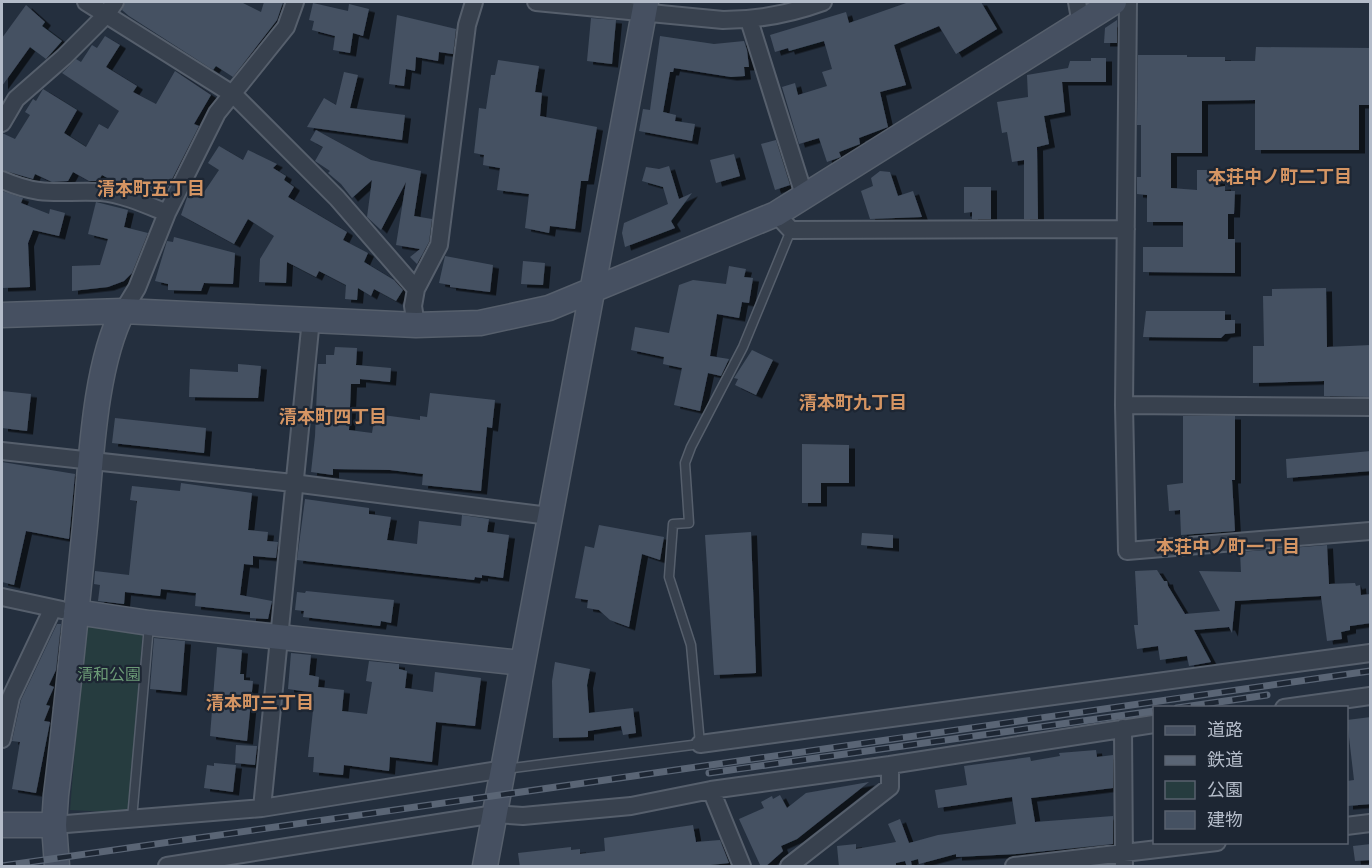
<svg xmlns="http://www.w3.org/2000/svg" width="1372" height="868" viewBox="0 0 1372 868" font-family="'Public Sans','Noto Sans JP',sans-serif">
<defs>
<filter id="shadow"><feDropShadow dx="6" dy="3.5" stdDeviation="0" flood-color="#0009"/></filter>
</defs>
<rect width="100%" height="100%" fill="#242f3e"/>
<!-- green -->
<path fill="#263c3f" d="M85,624L143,629L128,813L70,810Z"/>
<!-- building -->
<path fill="#455162" filter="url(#shadow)" d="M125,2H241L261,12L264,2H283L277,20L233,77L216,66L213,70L129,16L122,10Z
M909,2H981L997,29L956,54L939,26L894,45L906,85L880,92L888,127L859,138L860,144L839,152L841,157L827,162L819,138L799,144L782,87L795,83L798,95L827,86L822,72L832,69L824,41L789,51L788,48L775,52L770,35L846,12L849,23Z
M313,3L348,11L349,4L369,9L363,36L353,33L350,53L333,50L335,36L312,30L314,21L309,20Z
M26,5L45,22L42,26L62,41L46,59L30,47L2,86V38Z
M397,15L456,29L453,54L439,52L438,61L416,57L415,71L406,69L404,86L389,84Z
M591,18L616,20L612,64L587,61Z
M1117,20V43H1104L1105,28Z
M105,36L120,45L106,67L137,86L133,92L156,104L175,71L211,95L194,124L199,126L163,197L147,189L145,193L120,185L102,175L98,181H89L73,172L68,181L52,182L35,174L33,179L2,170V133L15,139L30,115L25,112L33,99L36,101L43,89L77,110L64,133L86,147L99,124L108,129L119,111L62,73L76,59L81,62L92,45L97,48Z
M660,36L714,44L744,41L747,50L749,67H744L745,76L731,77L674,68L673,72H670L663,112L676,115L675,121L695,124L692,141L639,131L643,109L650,110Z
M1256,47L1371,48V105H1359V150H1255V100L1202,101V153H1171V188L1197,190V170H1219V187L1225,186V191H1235L1234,214H1228V239H1235V273L1143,272V247H1183V222H1147V195L1137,194V177H1141V125H1137L1138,55H1187V57H1225V61H1255Z
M1091,58H1106V82H1062L1065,112L1044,116L1049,144L1037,147L1038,219H1024V160L1012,162L1007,132L1002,133L997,102L1028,97L1027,75L1068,68L1070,61H1091Z
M498,60L539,66L535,92L542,93L540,116L597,127L588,181H581L575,229L550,226L549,233L525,228L529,194L497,190L500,168L483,165L484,155L474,153L479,108L486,109L491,75H495Z
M344,72L358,75L350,108L405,115L402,140L307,127L324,98L336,105Z
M316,130L371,160L421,171L414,216L432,219L429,242L417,264L410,257L420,249L396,245L406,182L381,230L367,217L372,180L352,198L341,184L328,173L330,171L315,161L323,147L310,140Z
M776,140L790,185L775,190L761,144Z
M219,146L243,160L248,150L277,164L273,168L286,176L284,180L294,187L288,197L347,232L343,240L368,253L364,262L394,280L403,290L396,301L374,289L371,296L358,288L357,300L345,299L346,285L319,271L316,277L287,262L286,283L259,282L260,259L274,236L248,219L234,244L181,215L189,192L200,198L219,170L208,163Z
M734,154L740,176L716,183L710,160Z
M669,166L679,199L692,193L671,221L675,228L625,247L622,233L624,223L668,204L663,187L642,181L646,167L659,169Z
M880,171L890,172L898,196L913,191L922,217L870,219L861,191L873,186L871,178Z
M964,187H991V219H972V212L964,213Z
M2,191L23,198L21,203L49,214L50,209L65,213L59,236L33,230L28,243L30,287L2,288Z
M96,202L128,210L124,227L148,233L132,273L124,281L108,287L72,291V266L100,265L108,239L88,234Z
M174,237L235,253L233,284L204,283L201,291L168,290V284L155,281L167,241L173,242Z
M445,256L493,265L490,292L450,287V285L439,283Z
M523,261L545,263L543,285L521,284Z
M729,266L746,269L744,277L753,278L749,303L742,302L739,318L717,314L710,356L729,359L721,376L708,373L700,411L674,405L682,368L663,364L664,357L631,350L635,327L669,333L679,285L693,280L726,284Z
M1326,288L1327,347L1371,345V397L1324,396V381L1253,383V346H1264L1263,296H1272V289Z
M1146,311H1225V320H1235V333L1225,334L1221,338L1143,337Z
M335,347L357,348L356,365L391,368L390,382L360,379V384H351L349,430L372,433L375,414L420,420V416L427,417L430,393L495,400L492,428L487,427L481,491L422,485L423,474L390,470L333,469V475L311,472L315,436L318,364H326V355H334Z
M752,350L773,360L756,395L735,385L738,379L734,378Z
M238,364L261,366L258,398L189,397L190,369L238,372Z
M2,391L31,394L27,431L2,428Z
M1183,416H1235V480H1232L1235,531L1181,535L1180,510L1169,511L1167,485L1183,483Z
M115,418L206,428L204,453L112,443Z
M802,444L849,445V483H821V503H802Z
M1371,451V471L1287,478L1286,459Z
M2,462L75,474L69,539L26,531L14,585L2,582Z
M181,483L252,493L248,530L268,532L267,541L278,542L276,558L253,556V565L244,564L240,595L272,601L268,619L250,618V612L195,606L196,593L161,589L160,596L125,592L124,604L98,601L100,585L94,584L95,571L129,575L137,501L130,500L132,486L180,491Z
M305,499L369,508V514L391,517L387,540L417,544L419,521L461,526L462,515L489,519L487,532L509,535L503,578L482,575V578L475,577L474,580L297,560Z
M599,525L664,537L660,560L642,554L629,627L610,620L599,610L587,608L588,600L575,598L585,546L594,548Z
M751,532L756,673L714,675L705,535Z
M862,533L893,535V548L861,545Z
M1327,545L1329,584L1355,583L1356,586L1360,585L1361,595L1371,594V623L1350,626V630L1341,632L1342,639L1327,641L1321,596L1235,601L1232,633L1229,627L1194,630L1211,662L1189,666L1187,656L1160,660L1158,646L1137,649L1134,625H1138L1135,571L1157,570L1164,581H1167L1168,586L1185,614L1220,611L1199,571L1241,572L1240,552Z
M306,591L394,600L391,623L381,621L380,626L303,617L304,611L295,610L297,592L305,593Z
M57,624H61L56,670L49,685L54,687L46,705L50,706L44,721L50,722L36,793L12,789L20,742L12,741L21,700Z
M154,638L185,641L181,692L150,689Z
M217,647L242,650L240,674H244V680L253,681L247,741L210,736Z
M291,653L311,655L309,675L319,677L318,687L344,690L342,711L367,714L372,682L366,681L369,661L399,664V669L407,671L405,688L433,692L435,672L481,678L475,726L436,722L432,762L390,757L389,771L344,765L343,775L313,772L314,757H308L314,701L308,700L309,692L288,689Z
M555,662L590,669L587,685L589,713L633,708L636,733L623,735L621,726L588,731V737L553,738L552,681Z
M1371,717V804L1347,806V781L1354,780L1347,720Z
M236,745L257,746L255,765L235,763Z
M1096,750L1097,757L1113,755V788L1031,798L1035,822L1113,816V844L1017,854L956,857V854L919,864L918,859L911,861L912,867H907L905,861L896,863V867H839L837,846L856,844V849L896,842L888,824L900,819L909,843L938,835L1016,824L1012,797L938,808L935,790L967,785L964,766L1030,757L1031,761L1060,756L1059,753Z
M214,763L236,765L233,792L204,788L207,765L214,766Z
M869,782L797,839L781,846L783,851L765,867H761L739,819L764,808L761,802L772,796L773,799L780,795L787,808L806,793Z
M693,825L696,842L720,840L729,863L692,867H520L518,853L571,847V850L580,849V854L605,851L604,838Z
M1371,844V860L1355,861L1353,846Z"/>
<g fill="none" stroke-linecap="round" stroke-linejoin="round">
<!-- lane casing -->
<g stroke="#565f6c" stroke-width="11">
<path id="lane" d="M505,769L700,744L691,645L669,577L673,524L689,523L685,463L691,447L743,347L791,230
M132,819L149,625"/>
</g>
<!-- street casing -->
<g stroke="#565f6c" stroke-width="20">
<path id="street" d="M86,2L234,95L337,198L416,289
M536,2L723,20C758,20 790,14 823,2
M1077,2L1081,24
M1128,2L1124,405L1127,551L1370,531
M749,20L805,198
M2,123L16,99L64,57L106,15L115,2
M2,180C44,198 59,190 101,192C123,194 147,205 167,213
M776,214L791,230L1126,229
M123,311L137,288L167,213L217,113L286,27L295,2
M416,325L413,306L416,289L439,245L467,25L474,2
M1124,405L1370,407
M2,451L293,483L549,516
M2,597L62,610
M1284,708L1370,696
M1123,728L1124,866
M2,739L11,697L53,608
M700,744L1370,653
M711,790L742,866
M262,808L311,319
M54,825L262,808L504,769
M1346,826L1370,823
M167,866L495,814L523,816L631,806L711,790L890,765
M789,866L890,787V765L1154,724
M1014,866L1217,842"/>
</g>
<!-- secondary casing -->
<g stroke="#565f6c" stroke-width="27">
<path id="secondary" d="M2,315L123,311L416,325L480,323L549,308L776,214L1114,2
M76,612L149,623L522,663
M2,825H54
M57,866L54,825L56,795C67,705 76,616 85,526C91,463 94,367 123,311
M485,866L646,2"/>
</g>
<!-- lane -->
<use href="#lane" stroke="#38414e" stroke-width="8"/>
<!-- street -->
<use href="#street" stroke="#38414e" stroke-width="16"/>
<!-- secondary -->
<use href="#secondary" stroke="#465061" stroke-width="24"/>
<!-- rail casing -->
<g stroke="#5a6575" stroke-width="7">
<path id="rail" d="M1177,708L1267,695
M709,773L1154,711
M2,866L1370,671"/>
</g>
<!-- rail -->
<use href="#rail" stroke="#1d2633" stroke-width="4.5" stroke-dasharray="14" stroke-linecap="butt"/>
</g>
<g text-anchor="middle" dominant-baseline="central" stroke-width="4.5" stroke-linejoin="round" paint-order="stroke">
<!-- park labels -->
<g font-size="16" fill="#6b9a76" stroke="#1d2633">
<text x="109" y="674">清和公園</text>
</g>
<!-- neighbourhood labels -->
<g font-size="18" font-weight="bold" fill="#d59563" stroke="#1d2633">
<text x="1280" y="176">本荘中ノ町二丁目</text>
<text x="151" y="188">清本町五丁目</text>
<text x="853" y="402">清本町九丁目</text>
<text x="333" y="416">清本町四丁目</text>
<text x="1228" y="546">本荘中ノ町一丁目</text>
<text x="260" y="702">清本町三丁目</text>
</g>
</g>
<!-- border -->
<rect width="1372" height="868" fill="none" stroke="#b4bcc9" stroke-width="6"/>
<!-- legend -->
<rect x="1153" y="706" width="195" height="138" fill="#1d2633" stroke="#59626f" stroke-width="1.5"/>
<rect x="1165" y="726" width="30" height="9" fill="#465061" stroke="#59626f" stroke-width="1.5"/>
<text x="1207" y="736" font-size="18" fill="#b4bcc9">道路</text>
<rect x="1165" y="756" width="30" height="9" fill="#5a6575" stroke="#59626f" stroke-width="1.5"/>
<text x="1207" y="766" font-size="18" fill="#b4bcc9">鉄道</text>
<rect x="1165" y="781" width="30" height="18" fill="#263c3f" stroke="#59626f" stroke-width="1.5"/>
<text x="1207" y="796" font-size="18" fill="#b4bcc9">公園</text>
<rect x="1165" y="811" width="30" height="18" fill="#455162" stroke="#59626f" stroke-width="1.5"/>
<text x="1207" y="826" font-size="18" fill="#b4bcc9">建物</text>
</svg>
